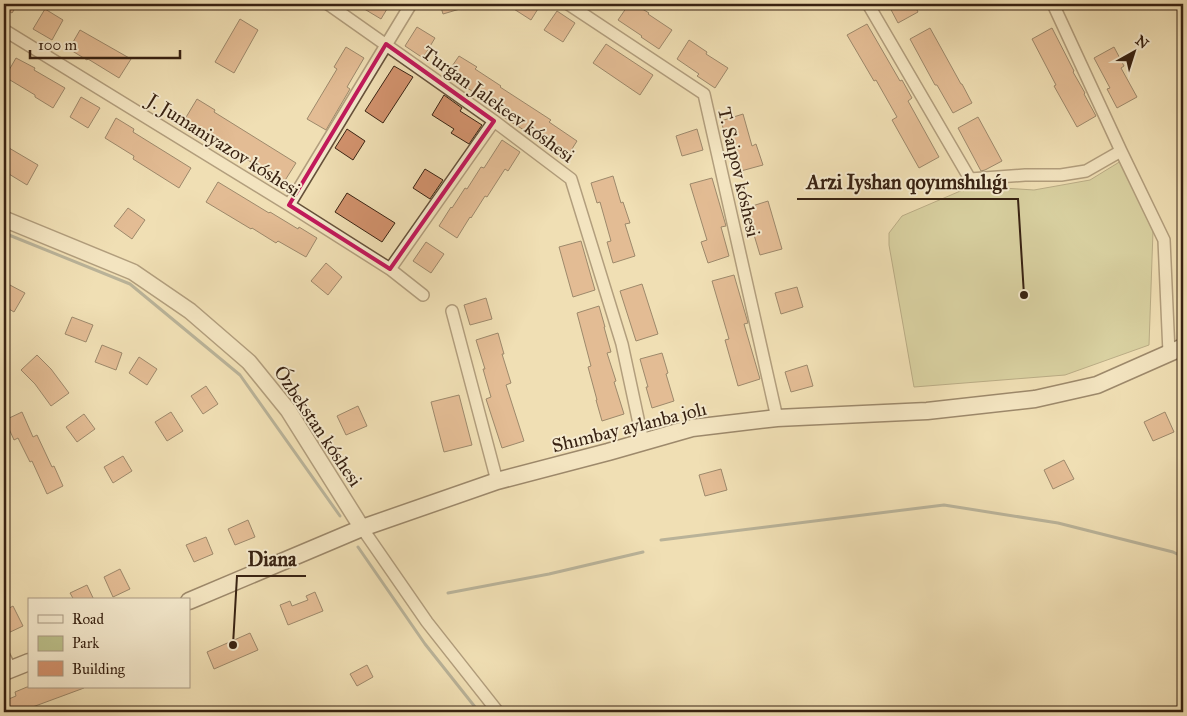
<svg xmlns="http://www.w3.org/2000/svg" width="1187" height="716" viewBox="0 0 1187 716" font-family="'IM FELL Great Primer',serif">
<rect width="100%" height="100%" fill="#f0dfb4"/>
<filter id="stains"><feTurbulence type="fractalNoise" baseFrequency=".004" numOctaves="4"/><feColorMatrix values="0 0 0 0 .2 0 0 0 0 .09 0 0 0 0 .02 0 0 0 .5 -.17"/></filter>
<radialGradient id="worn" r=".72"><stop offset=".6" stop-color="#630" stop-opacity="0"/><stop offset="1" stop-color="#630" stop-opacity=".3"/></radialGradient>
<!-- green -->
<path fill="#bcc18b" stroke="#7a724e" d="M1121,161L1153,231L1149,345L1065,375L914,387L889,245V233L902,216L972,186L1034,190L1090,180Z"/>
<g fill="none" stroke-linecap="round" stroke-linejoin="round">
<!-- stream -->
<path stroke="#757d75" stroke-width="3" d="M4,233L130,284L240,375L340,516
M661,540L944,505L1058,523L1173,552L1183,557
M358,547L425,644L479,712
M448,593L549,574L643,552"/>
</g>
<!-- building -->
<path fill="#d2926d" stroke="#382212" d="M4,4H18L12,13L4,8Z
M356,4H390L381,19Z
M440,4H470V6L443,14Z
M506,4H541L531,20Z
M629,4H634L649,13L648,14L672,30L659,49L641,37L642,36L618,20Z
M888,4H914L918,12L898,23Z
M45,9L63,20L52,40L33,29Z
M557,11L575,23L563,42L544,30Z
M240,19L258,30L234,73L215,62Z
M867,24L900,81L902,80L912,98L908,101L939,157L919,168L892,120L897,117L876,80L874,81L847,35Z
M417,27L435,38L423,58L405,46Z
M930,28L961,84H962L972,103L953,113L937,85H935L910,39Z
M1052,28L1074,71L1073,72L1085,93L1084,94L1096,116L1077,127L1054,86L1056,85L1032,39Z
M80,30L131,59L119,78L88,59L87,60L69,49Z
M689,40L707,52L706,54L728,68L715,88L697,76L699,74L677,59Z
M606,44L653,75L640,95L593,63Z
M346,47L364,58L347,87L350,89L326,130L307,119L337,69L334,67Z
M1114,47L1124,66L1121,68L1137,97L1117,108L1107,89L1110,88L1094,58Z
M459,56L477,67L475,69L501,86L500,87L551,120L549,122L577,141L565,160L547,148L549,146L494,111L496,109L471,94L472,91L446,75Z
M16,58L35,68L34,70L65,88L53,108L35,97V95L5,77Z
M394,66L413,77L383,123L365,111Z
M444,95L462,108L460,111L482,125L469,144L451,133L454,129L432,115Z
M81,97L100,108L88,128L70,117Z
M197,99L215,110L214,112L296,163L284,182L213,139L214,137L185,119Z
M743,114L752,146L756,144L763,165L741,171L731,140L727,141L721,121Z
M978,117L1002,161L985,170L981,171L958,128Z
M116,118L134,129L133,132L191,168L179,188L133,159L134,156L105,138Z
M347,129L365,141L353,160L335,148Z
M697,129L703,150L682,156L676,136Z
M502,140L520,152L508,171L505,169L487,197L485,196L471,218L470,217L457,238L439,226L451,207L452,208L465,188L467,189L481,167L484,168Z
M4,145L38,165L27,185L4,171Z
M425,169L443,180L430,199L413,188Z
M613,176L621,203L623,202L630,223L625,224L635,256L613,263L607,242L611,241L600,202L597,203L591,183Z
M712,178L726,226L721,227L729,256L708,263L701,242L707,240L690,184Z
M218,182L269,213L270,212L298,229L299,227L317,238L306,257L278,241L276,243L252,228L251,229L206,202Z
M347,193L395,223L382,242L335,212Z
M768,201L782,249L760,255L746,208Z
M128,208L145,220L132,239L114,226Z
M581,241L595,290L573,297L559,247Z
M426,242L444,254L431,273L413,261Z
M326,263L342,277L328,295L311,281Z
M734,275L748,323L744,324L760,379L738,386L725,340L729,339L712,281Z
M8,284L25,293L14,312L4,306V293Z
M642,284L658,334L636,341L620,291Z
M797,287L803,307L781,314L775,293Z
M486,298L492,319L470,325L464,305Z
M599,306L605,327H604L611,352L607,353L616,381L614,382L624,414L602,421L596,400H597L588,367L591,366L577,313Z
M72,317L93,325L86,342L65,334Z
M498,333L504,354H502L511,383L506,385L524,441L502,448L486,399L491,397L483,369H485L476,340Z
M102,345L122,353L116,370L95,362Z
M662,353L668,373L666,374L674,401L652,408L646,387H648L640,359Z
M37,355L51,369L69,393L51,406L35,384L21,370Z
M139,357L157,369L147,385L129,373Z
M807,365L813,386L791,392L785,372Z
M206,386L218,404L203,414L191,396Z
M459,395L472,445L444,452L431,402Z
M358,406L367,426L346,435L337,416Z
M22,412L33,437L37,435L52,467L54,466L63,486L47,494L32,461L30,462L18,438L14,440L5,420Z
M171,412L183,431L167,441L155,422Z
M1165,412L1174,432L1153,441L1144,422Z
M84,414L95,429L77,442L66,427Z
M123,456L132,471L113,483L104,467Z
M1064,460L1074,479L1053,489L1044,470Z
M721,469L727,490L705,496L699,475Z
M248,520L255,537L235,545L228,529Z
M206,537L213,554L194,562L186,545Z
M120,569L130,589L113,597L104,577Z
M87,585L94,600H74L70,593Z
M315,592L323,611L288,625L280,605L290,601L292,606L308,600L306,596Z
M13,606L23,626L6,634L4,629V611Z
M250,633L258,650L214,669L207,652Z
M367,665L373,677L357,686L350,674Z
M27,687H84V688L19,712H4V701L16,696L15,692Z"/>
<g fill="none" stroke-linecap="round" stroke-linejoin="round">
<!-- minor casing -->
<g stroke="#66513a" stroke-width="14">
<path id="minor" d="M328,4L494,121L571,179L622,344L643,442
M568,4L704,94L777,418
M868,4L970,179L1025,175H1061L1086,171L1121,151
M1053,4L1121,151L1164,240L1169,353
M4,30L289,205L390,269L423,295
M289,205L411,4
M390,269L494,121
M452,311L497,481
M362,528L427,622L498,712
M4,656L11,669"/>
</g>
<!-- tertiary casing -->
<g stroke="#66513a" stroke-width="18">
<path id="tertiary" d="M4,219L133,272L190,311L249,362L288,410L362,528"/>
</g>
<!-- secondary casing -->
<g stroke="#382212" stroke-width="19">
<path id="secondary" d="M189,601L362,528L497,481L608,452L692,428L777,418L927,411L1035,399L1097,385L1183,347
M4,672L29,662"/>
</g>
<!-- minor -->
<use href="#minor" stroke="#f5eace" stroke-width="11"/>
<!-- tertiary -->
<use href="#tertiary" stroke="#f5eace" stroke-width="15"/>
<!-- secondary -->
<use href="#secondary" stroke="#f5eace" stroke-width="16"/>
</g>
<!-- marked area -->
<path d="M0 0H1187V716H0ZM386,44L494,121L390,269L289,205Z" fill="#f0dfb4" fill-opacity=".55" fill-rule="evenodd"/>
<path fill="none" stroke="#c2185b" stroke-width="4" stroke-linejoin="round" d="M386,44L494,121L390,269L289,205Z"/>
<g text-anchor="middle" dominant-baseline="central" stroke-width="4" stroke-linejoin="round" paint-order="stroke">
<!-- street labels -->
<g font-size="19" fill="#382212" stroke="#f5eace">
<text transform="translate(498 104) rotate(36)">Turǵan Jalekeev kóshesi</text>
<text transform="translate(224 145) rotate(32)">J. Jumaniyazov kóshesi</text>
<text transform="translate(739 172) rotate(77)">T. Saipov kóshesi</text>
<text transform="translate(318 426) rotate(56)">Ózbekstan kóshesi</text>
<text transform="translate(629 427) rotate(-14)">Shımbay aylanba jolı</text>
</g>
</g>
<!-- callouts -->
<path fill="none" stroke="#382212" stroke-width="2" d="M1024 295L1018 199H797M233 645L237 576H306"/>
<g fill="#382212" stroke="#f5eace" stroke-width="2">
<circle cx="1024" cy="295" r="5"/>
<circle cx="233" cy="645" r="5"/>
</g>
<g font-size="20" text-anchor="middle" font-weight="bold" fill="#382212" stroke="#f5eace" stroke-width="4" stroke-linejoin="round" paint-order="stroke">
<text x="907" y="189">Arzi Iyshan qoyımshılıǵı</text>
<text x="272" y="566">Diana</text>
</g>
<!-- margin -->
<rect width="1187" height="716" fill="none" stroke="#f0dfb4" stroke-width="20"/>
<rect x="5" y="5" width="1177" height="706" fill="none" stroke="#382212" stroke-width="2.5"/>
<rect x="10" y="10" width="1167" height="696" fill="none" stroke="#382212"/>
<!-- legend -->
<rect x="28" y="598" width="162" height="90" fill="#f5eace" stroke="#a99a83"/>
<rect x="38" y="615" width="25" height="8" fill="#f5eace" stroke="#a99a83"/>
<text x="72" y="624" font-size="15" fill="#382212">Road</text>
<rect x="38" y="636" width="25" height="15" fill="#bcc18b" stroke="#a99a83"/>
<text x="72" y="648" font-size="15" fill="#382212">Park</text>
<rect x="38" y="661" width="25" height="15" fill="#d2926d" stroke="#a99a83"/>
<text x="72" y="674" font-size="15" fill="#382212">Building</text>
<!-- north arrow -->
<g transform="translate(1134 52) rotate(39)" stroke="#f5eace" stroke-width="4" paint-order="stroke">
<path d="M0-4L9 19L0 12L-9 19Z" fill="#382212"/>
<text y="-8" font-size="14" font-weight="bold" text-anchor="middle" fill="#382212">N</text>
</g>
<!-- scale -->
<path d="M30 50v8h150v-8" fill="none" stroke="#382212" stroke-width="2.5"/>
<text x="38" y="50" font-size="15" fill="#382212" stroke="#f5eace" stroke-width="4" paint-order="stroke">100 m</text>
<rect width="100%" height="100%" filter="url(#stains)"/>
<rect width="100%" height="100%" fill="url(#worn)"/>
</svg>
